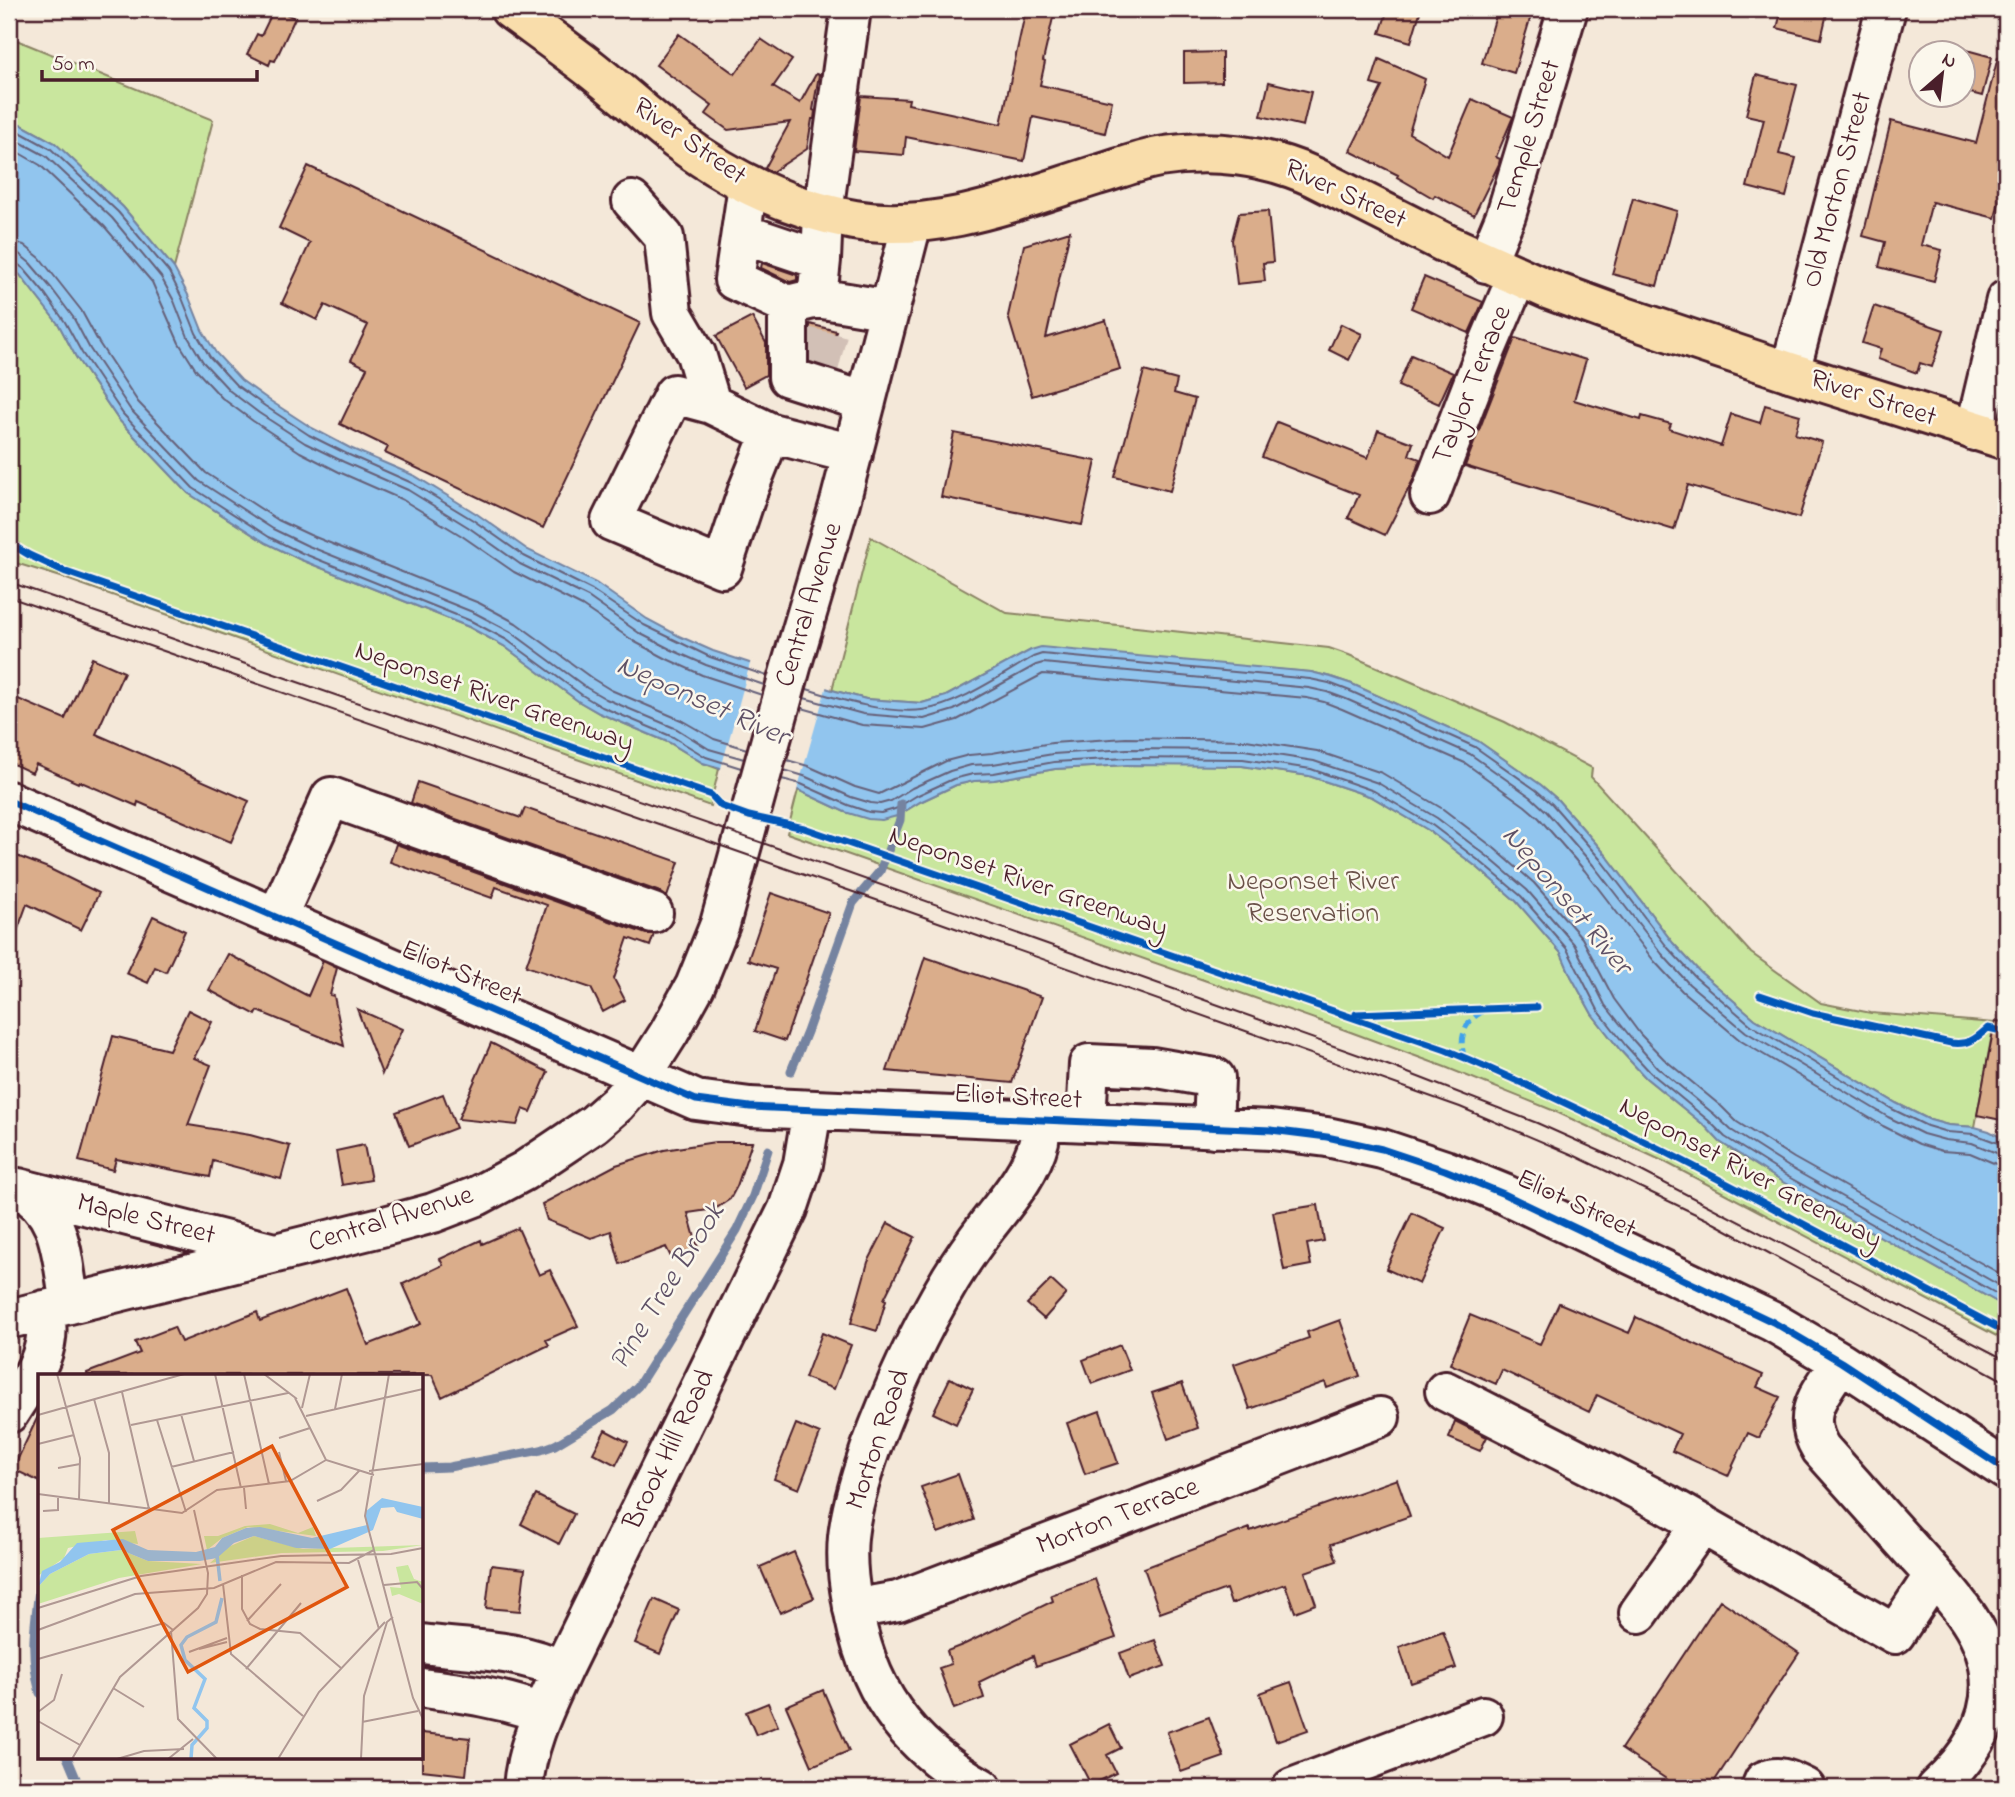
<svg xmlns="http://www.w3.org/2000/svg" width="2015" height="1797" viewBox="0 0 2015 1797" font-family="'Indie Flower',sans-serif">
<rect width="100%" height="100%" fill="#f4e8d9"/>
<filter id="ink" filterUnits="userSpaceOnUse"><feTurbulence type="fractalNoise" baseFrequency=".0143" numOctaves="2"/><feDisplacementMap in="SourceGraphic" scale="14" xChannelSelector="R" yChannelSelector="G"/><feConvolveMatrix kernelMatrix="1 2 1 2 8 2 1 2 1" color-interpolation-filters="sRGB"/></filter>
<g filter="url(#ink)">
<!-- green -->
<path fill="#c9e69e" stroke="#8a8264" stroke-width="2" d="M9,37L213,120L174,268L123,207L55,143L9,118Z
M9,266L20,275L59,325L76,357L118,419L188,493L266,543L299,559L469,627L504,646L578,701L599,713L670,743L703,763L719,769L710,806L61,577L9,561Z
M871,537L1007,613L1329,648L1349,655L1505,722L1592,768L1591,777L1751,953L1821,1003L1871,1013L1994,1023L1975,1127L1948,1125L1930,1120L1896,1103L1755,1019L1700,972L1673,943L1606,855L1557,799L1541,785L1478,741L1352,684L1331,677L1311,672L1031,650L946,696L922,703L866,699L832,690Z
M1184,764L1242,766L1309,776L1372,797L1428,830L1478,868L1516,901L1561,953L1571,976L1592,1014L1621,1051L1646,1078L1705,1126L1720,1142L1781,1181L2006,1307V1341L1665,1162L1552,1110L1445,1067L1337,1027L787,833L798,790L845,812L897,816L920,802L956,785L974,781L994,780L1055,769L1127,765Z"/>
<!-- water -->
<path fill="#91c5ee" stroke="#7583a0" stroke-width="2" d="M9,118L55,143L123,207L174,268L188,295L202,330L216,353L241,380L269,400L312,428L350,448L415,476L477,514L528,550L596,583L647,619L679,636L713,651L832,690L866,699L922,703L946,696L1031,650L1041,647L1311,672L1331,677L1352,684L1478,741L1541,785L1557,799L1606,855L1673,943L1700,972L1755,1019L1896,1103L1930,1120L1948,1125L1975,1127L1989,1131L2006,1140V1307L1781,1181L1720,1142L1705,1126L1646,1078L1621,1051L1592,1014L1571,976L1561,953L1516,901L1478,868L1428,830L1372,797L1309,776L1242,766L1127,765L1055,769L994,780L974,781L956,785L920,802L897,816L882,820L868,819L845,812L798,790L703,763L670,743L599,713L578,701L504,646L469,627L299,559L266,543L188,493L118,419L76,357L59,325L20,275L9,266Z"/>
<!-- pier -->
<path fill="#f4e8d9" d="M751,660L827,685L796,794L720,772Z"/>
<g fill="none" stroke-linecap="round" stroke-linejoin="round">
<!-- shore -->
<path stroke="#666179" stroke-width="2" d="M9,126L51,149L118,212L169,272L182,298L196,333L210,357L236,385L265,406L309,435L347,454L412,483L473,520L524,556L592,590L644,625L710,657L767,676
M9,136L46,156L112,218L161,277L174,301L188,337L203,362L230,391L259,413L305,443L344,462L408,490L468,527L520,564L588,597L639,633L672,650L706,665L764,685
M9,147L40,165L104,226L152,282L179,343L196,370L222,398L253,421L300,452L339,472L403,500L462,536L514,572L582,606L635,642L667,659L702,675L762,695
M9,241L24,245L40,258L81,310L99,343L138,402L206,473L278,520L310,535L479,603L516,623L593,679L611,690L681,720L714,739L747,749
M9,252L18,253L30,263L52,289L73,317L90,349L130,409L199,481L273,529L306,545L475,613L511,632L587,688L606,699L677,729L709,749L744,759
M9,261L15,262L24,269L46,295L65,322L82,353L123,414L193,488L269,537L302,553L471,621L507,640L582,695L602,707L673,737L706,757L741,768
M807,689C841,700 886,714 922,710C957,706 1003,674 1033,657L1042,654L1310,679L1329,683L1350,691L1475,747L1536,790L1552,804L1600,859L1668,948L1695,977L1751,1025L1892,1109L1927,1126L1947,1132L1974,1134L2006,1146
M804,698L863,714L924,719L954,710L1036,665L1043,663L1309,688L1327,692L1346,699L1470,754L1531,797L1546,811L1593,865L1662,954L1689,984L1746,1032L1888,1117L1923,1134L1945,1140L1972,1143L1999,1154L2006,1155
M802,708L862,725L925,729L957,720L1043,674L1307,698L1324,702L1342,709L1465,763L1525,806L1539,818L1585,871L1654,961L1682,991L1741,1041L1883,1126L1919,1144L1942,1151L1970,1153L1996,1164L2006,1165
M787,760L808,766L855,787L879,794L946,761L969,755L992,753L1052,743L1126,738L1246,740L1317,751L1382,773L1443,809L1494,848L1534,883L1582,938L1614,999L1640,1034L1664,1059L1722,1107L1737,1122L1794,1158L2006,1277
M784,770L804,776L851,797L871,803L880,804L891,801L912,788L950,771L971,765L993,764L1053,754L1127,749L1244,750L1314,761L1378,783L1437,818L1487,856L1527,890L1574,944L1605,1005L1633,1040L1657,1067L1715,1115L1731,1130L1789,1167L2006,1289
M782,779L801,784L848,805L869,812L881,813L895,809L916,796L953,779L973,774L994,773L1054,762L1127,758L1243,759L1311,769L1374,791L1432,825L1482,863L1521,896L1567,949L1598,1010L1626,1046L1651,1073L1709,1121L1725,1137L1785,1175L2006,1299"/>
<!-- stream -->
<path stroke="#7583a0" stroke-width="9" d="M791,1071L807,1032L853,903L880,871L900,820L901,804
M422,1468L449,1467L541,1450L555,1445L613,1410L638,1386L737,1230L753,1196L768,1150
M40,1582C35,1625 29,1651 40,1693
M67,1757L80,1788"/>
</g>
<!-- building -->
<path fill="#daad8b" stroke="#4a1f2b" stroke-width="2" d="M274,9L295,18L275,61L271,60L269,65L247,54L257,34L261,36Z
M1026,9H1055L1043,61L1045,62L1040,85L1112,101L1105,133L1033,117L1024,161L906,137L904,155L854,151L861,96L909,99L908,104L1001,124Z
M1388,9H1421L1411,42L1380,33Z
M1498,9H1533L1514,73L1482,63Z
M1782,9H1828L1821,39L1777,28Z
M679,34L735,74L761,39L792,60L773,87L800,103L816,74L819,75L813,110L815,111L814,119H812L807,149L772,172L765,168L790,122L728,130L706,114L712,106L656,65Z
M1963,49L1992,57L1982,96L1963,91Z
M1222,52V82L1184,83V53Z
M1998,57L2006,58V175L1995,218L1932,202L1921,245L1942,250L1934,281L1879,267L1885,242L1863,236L1891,121L1976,143Z
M1379,59L1425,79L1409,133L1448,156L1472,99L1513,117L1496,157L1500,159L1499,164L1474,215L1435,195L1433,198L1397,177L1398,175L1350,151L1382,87L1371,84Z
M1756,75L1797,85L1779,154L1796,158L1786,197L1747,187L1764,119L1746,115Z
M1269,82L1311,92L1303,126L1261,116Z
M308,166L640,323L543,528L385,453L388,447L340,424L367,368L351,360L368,325L325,305L317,320L282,303L310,243L279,228Z
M1633,198L1677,211L1657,286L1612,274Z
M1268,211L1273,262L1263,263L1265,281L1237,284L1232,240L1239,213Z
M1070,231L1046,338L1106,320L1120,369L1032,396L1008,316L1024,245Z
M762,263L797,275V280L790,282L761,268Z
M1424,277L1483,302L1469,333L1411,308Z
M1874,306L1944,330L1932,367L1920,363L1917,373L1878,359L1881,349L1862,343Z
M752,317L766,343V375L744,387L716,336Z
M810,324L836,331L827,367L810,361Z
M1341,324L1362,334L1349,360L1329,350Z
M1515,338L1586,360L1574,400L1641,420L1642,416L1671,424L1669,429L1721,446L1731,414L1760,423L1765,405L1800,415L1795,434L1822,442L1799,518L1688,485L1674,530L1465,466Z
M1411,355L1453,373L1439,404L1398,386Z
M1144,371L1177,380L1174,393L1195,399L1170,491L1115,477Z
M1277,422L1368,458L1378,430L1413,443L1409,455L1420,459L1413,480L1385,535L1348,518L1359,495L1262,457Z
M954,433L1096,461L1082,525L941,497Z
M92,658L124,672L96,734L249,801L231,842L138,802L137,806L79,781L78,783L36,764L32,773L9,762V715L16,698L65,719Z
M418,782L521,818L525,808L679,862L667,897L660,892L411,803Z
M396,844L646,934H654L650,946L628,938L614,979L625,1000L603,1012L591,988L526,966L547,905L496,887L492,898L390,862Z
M9,853L48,868L99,893L81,930L27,904L11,948L9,947Z
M771,893L829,913L785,1041L755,1031L776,969L748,960Z
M153,916L185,931L166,972L155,967L148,983L126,973Z
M228,954L308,996L323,961L337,968L330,995L334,996L344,1046L258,1011L256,1015L209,990Z
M925,957L1042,997L1012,1083L887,1071Z
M357,1009L402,1029L382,1074Z
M188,1010L212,1022L194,1058L211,1065L188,1125L250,1135L290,1146L281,1179L213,1161L210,1177L116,1159L113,1170L79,1161L113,1036L169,1050Z
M1995,1021L2006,1022V1121L1977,1115Z
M491,1043L548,1072L531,1112L523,1109L517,1125L458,1119Z
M443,1094L456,1128L409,1146L396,1112Z
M715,1142H752L737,1186L730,1199L715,1209L688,1213L698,1248L671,1257L666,1247L620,1264L611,1231L591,1238L547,1220L542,1204L616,1165L664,1150Z
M364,1145L371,1180L342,1185L336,1151Z
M1318,1205L1324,1241L1307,1244L1311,1265L1284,1270L1273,1212Z
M1412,1213L1445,1228L1419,1284L1386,1269Z
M888,1223L915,1237L884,1299L886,1300L877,1331L851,1323L868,1262Z
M518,1228L539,1275L550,1270L578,1326L546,1340L549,1345L442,1397L432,1375H87V1373L140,1353L135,1342L174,1327L181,1342L257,1312L260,1321L346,1288L368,1345L421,1324L403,1284L443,1265L440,1259L481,1240L482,1244Z
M1051,1280L1066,1294L1044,1319L1027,1304Z
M1559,1303L1629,1333L1636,1317L1763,1375L1757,1387L1780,1397L1759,1438L1748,1433L1728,1476L1672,1451L1680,1434L1597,1395L1589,1412L1502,1370L1496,1384L1450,1364L1470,1315L1540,1344Z
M1340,1320L1360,1376L1327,1388L1325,1382L1250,1409L1234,1364L1309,1338L1307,1332Z
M822,1333L851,1345L834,1389L805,1378Z
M1120,1345L1130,1370L1092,1384L1083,1360Z
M950,1378L973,1389L956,1424L933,1413Z
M1182,1383L1198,1428L1168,1439L1152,1393Z
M1100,1411L1118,1463L1085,1474L1067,1423Z
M40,1412V1482L13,1469Z
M1455,1421L1487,1437L1480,1451L1449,1438Z
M796,1424L820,1434L799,1489L774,1479Z
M605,1430L628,1442L616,1465L593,1453Z
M958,1474L974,1520L938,1533L921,1487Z
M1397,1479L1410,1516L1331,1544L1337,1561L1305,1572L1316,1604L1295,1612L1285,1584L1231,1604L1226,1589L1160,1613L1144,1568L1250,1528V1531Z
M536,1495L574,1514L559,1544L521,1524Z
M794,1552L814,1598L780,1613L760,1567Z
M491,1565L525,1569L520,1611L486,1608Z
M1095,1579L1116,1638L1036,1666L1033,1656L979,1682L984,1698L954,1709L939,1668L951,1664L947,1651L965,1644L1053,1601L1051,1595Z
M654,1599L679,1610L660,1654L635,1643Z
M1720,1600L1799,1653L1710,1788H1680L1621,1749Z
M1443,1631L1456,1668L1411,1683L1399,1647Z
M1155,1640L1165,1666L1129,1679L1120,1653Z
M1291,1682L1308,1730L1276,1741L1260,1693Z
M823,1690L849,1751L812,1766L786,1706Z
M768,1703L778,1726L756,1735L746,1712Z
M1209,1717L1224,1757L1181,1772L1167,1732Z
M1109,1724L1121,1748L1107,1755L1116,1773L1091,1785L1070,1744Z
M422,1733L470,1738L466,1775L422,1770Z"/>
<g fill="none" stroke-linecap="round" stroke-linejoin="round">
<!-- minor-tunnel -->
<path stroke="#d2c0b6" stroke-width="38" stroke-dasharray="38 19" stroke-linecap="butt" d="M819,369L829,329"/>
<!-- minor casing -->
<g stroke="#4a1f2b" stroke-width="44">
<path id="minor" d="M748,185L734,280L788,305L817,298L821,260L823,213L851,9
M632,201L664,237L672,313L696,354L711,404L771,433L853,454
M741,233L821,260
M1486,263L1506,215L1568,9
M817,298L890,310
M788,305V377L866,402
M1790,372L1886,9
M711,404L674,394L611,521L722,568L748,490L771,433
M1975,431L2006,300
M1430,495L1486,350L1517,277
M9,801L696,1100L750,1107L1271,1130L1327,1137L1382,1149L1445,1170L1504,1194L1773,1322L1841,1362L2006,1470
M277,917L331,797L653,913
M1086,1122L1089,1064L1152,1067L1215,1078L1213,1128
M18,1188L270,1252
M18,1188C64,1212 61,1258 70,1304
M9,1319L381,1227L433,1213L477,1196L524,1171L594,1124L617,1104L641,1077L669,1033L695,986L720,924L791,667L840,502L912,223
M1841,1362C1821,1393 1799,1413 1821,1449C1852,1484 1883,1518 1914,1553C1933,1574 1953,1595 1969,1619C2011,1682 1989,1740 1936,1788
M1445,1391L1666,1504L1895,1634L1934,1575
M9,1413C29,1381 55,1350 44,1310
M853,1609L898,1601L1380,1417
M1639,1613L1702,1524
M422,1644C468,1650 519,1649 562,1670
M422,1688C465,1693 501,1698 542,1713
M523,1788C526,1745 545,1708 562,1670L788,1209L803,1164L812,1110
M982,1788C905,1745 865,1688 852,1601C848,1580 846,1559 848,1537C851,1508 860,1479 870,1450C892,1390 918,1333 951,1278C962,1260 974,1243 987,1226C1007,1200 1031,1173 1039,1141C1040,1134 1040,1126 1040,1120
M1292,1788L1483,1716
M1761,1788L1764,1781C1780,1774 1790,1781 1805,1788"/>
</g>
<!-- major casing -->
<g stroke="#4a1f2b" stroke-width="44">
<path id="major" d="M510,9C537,29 564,48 591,69C620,92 648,117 677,140C730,180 789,208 854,220C937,234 1020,199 1097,175C1118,169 1138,161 1159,157C1211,148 1266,155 1314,177L1445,243L1547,289L1610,312L1790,372L2006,440"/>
</g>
<!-- minor -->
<use href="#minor" stroke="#fbf7ec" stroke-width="38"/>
<!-- major -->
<use href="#major" stroke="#f9ddab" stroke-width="38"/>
<!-- tram -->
<path stroke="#4a1f2b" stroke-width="2" d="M9,582L777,848L1390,1066L1537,1123L1620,1160L2006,1360
M9,597L879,901L1460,1107L1573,1155L1708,1220L2006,1382"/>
<!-- quiet -->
<path stroke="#40a2eb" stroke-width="5" stroke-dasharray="10 5" stroke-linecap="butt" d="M1465,1058C1458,1039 1464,1022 1482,1012"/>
<!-- cycleway casing -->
<g stroke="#fbf7ec" stroke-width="11">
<path id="cycleway" d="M9,543L29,555L66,572L711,795L721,806L749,816L804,828L1446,1050C1639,1130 1821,1235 2006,1332
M9,801L696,1100L750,1107L1271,1130L1327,1137L1382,1149L1445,1170L1504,1194L1773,1322L1841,1362L2006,1470
M1760,995L1813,1013L1951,1043C1969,1045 1974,1040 1988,1028L2006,1032
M1356,1014L1537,1007"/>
</g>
<!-- cycleway -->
<use href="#cycleway" stroke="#0057b8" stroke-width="7"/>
</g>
</g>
<g text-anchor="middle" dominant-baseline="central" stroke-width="5" stroke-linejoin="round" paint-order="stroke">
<!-- street labels -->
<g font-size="28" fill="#4a1f2b" stroke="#fbf7ec">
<text transform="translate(1530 137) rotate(-73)">Temple Street</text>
<text transform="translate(689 142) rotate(35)">River Street</text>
<text transform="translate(1838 190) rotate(-75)">Old Morton Street</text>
<text transform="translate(1345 195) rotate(25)">River Street</text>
<text transform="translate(1473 385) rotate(-68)">Taylor Terrace</text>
<text transform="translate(1873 399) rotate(18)">River Street</text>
<text transform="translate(810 605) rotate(-73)">Central Avenue</text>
<text transform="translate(494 698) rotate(19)">Neponset River Greenway</text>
<text transform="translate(1028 883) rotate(19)">Neponset River Greenway</text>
<text transform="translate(461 974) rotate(23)">Eliot Street</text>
<text transform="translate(1018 1098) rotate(3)">Eliot Street</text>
<text transform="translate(1750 1174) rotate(28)">Neponset River Greenway</text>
<text transform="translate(1576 1205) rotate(25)">Eliot Street</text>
<text transform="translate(146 1220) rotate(14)">Maple Street</text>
<text transform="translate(391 1220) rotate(-17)">Central Avenue</text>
<text transform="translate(879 1440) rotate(-71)">Morton Road</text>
<text transform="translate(670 1450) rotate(-64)">Brook Hill Road</text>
<text transform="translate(1118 1517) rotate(-21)">Morton Terrace</text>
</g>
<!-- park labels -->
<g font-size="28" fill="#6a5148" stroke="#fbf7ec">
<text x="1313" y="882">Neponset River<tspan x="1313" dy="32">Reservation</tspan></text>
</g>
<!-- water labels -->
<g font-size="30" font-style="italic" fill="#5f5166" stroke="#fbf7ec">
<text transform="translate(702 702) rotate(24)">Neponset River</text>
<text transform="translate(1566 901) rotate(50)">Neponset River</text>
<text transform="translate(668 1287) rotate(-58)">Pine Tree Brook</text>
</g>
</g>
<!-- overview -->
<g transform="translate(38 1374)">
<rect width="385" height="385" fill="#f4e8d9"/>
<path d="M232,150L260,159L275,153L278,162L210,153L184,164L169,176L166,162H180L207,152ZM97,157L100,170L68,166L30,174L26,184L0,202V164ZM216,162L265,175L385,171L345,177L244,179L172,189L190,173ZM83,176L110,187L164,190L81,204L0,230V213L12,200L51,180ZM370,191L376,205L385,208V230L361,220L354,222L352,213L363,214L358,193Z" fill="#c9e69e"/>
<path d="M344,124L385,133V145L359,138L356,133L343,134L335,156L292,175L258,174L216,162L196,169L179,184L162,187H110L83,176L51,180L12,200L0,213L4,197L22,188L39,169L85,165L110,176L158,178L177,173L184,164L208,154L222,153L274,164L329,151L327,138Z" fill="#91c5ee"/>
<path fill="none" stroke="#91c5ee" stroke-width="3.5" d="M179,181L182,207M153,385L154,371L169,354V347L156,334L167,305L147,286L143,271L149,263L178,248L184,224"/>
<path fill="none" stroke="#b09893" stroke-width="2" d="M19,0L42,84L41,126M177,0L203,114M206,0L231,110M226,0L259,25M351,0L327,142L375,324L385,345M84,18L111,135M257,24L288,86L336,101M56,25L71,79V129M264,34L272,0M297,35L304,0M143,40L156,87M0,41L146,0M268,42L385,15M119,46L148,138M93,51L250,19M241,64L272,54M0,70L36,61M241,78L248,107M133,93L196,78M20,94L42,90M0,95V120M331,97L385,90M206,114L208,135M0,120L144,139L179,116L252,107L288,86M279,127L303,116L321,97M5,137L20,136V123M320,186L341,255M204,201V235L212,250L222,255L262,259L303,294M185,210L193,280L265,342M346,211L379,208L385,215M0,234L103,202L243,182L353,180L385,174M209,247L243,210M0,256L97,220L176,214L238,188L311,189L336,176M133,257L140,345L179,385M161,275L189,268M151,278L189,264M0,285L126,249L135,256M208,295L263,229M75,314L106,333M0,338L16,326L24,300M0,347L42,371M324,348L380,337M34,385L82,303L160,234L169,220L170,199L156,136M79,385L106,377L146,375M130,385L155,365M240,385L281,318L347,248M323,385L326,322L349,248L355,243"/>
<path fill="#e0560e" fill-opacity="0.15" stroke="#e0560e" stroke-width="3.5" d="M234,72L309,213L150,298L75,156Z"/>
<rect width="385" height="385" fill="none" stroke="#4a1f2b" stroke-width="3.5"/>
</g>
<!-- margin -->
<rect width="2015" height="1797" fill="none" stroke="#fbf7ec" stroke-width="35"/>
<rect x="18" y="18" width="1980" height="1762" fill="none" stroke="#4a1f2b" stroke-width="2.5" filter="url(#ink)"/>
<!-- north arrow -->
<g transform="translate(1942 74) rotate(28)"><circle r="33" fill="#fbf7ec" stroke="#b4a19f" stroke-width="2"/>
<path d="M0-5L12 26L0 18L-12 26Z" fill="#4a1f2b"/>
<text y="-10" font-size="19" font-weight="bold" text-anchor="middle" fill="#4a1f2b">N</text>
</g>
<!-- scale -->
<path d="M42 70v10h215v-10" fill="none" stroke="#4a1f2b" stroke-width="3.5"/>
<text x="52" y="70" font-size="21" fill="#4a1f2b" stroke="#fbf7ec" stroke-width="5" paint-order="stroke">50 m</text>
</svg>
